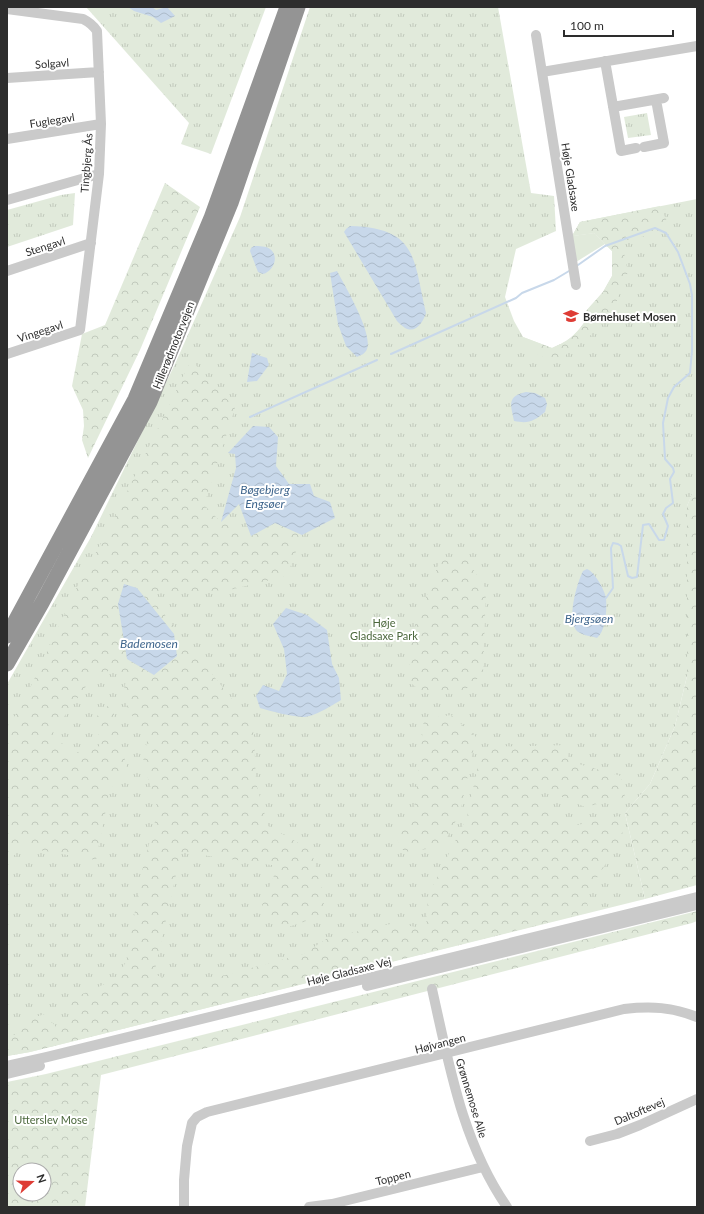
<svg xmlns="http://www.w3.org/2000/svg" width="704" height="1214" viewBox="0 0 704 1214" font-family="Lato,sans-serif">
<defs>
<pattern id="grass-tufts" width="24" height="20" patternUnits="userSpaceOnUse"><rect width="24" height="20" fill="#e1eadb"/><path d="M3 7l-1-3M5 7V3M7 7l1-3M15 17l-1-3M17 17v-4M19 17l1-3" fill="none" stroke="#c1c9bc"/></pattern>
<pattern id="forest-crowns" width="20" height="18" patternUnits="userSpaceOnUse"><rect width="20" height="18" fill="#e1eadb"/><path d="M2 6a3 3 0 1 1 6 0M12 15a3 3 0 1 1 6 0" fill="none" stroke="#c1c9bc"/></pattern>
<pattern id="water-waves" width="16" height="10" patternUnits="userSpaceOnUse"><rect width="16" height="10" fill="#c8d8ea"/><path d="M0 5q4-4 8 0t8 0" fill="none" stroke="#acbac9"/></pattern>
</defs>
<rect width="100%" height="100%" fill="#fff"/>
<!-- grass -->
<path fill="url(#grass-tufts)" d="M86,7H266L211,154L181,144L189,123Z
M310,7H498L531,193L554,196L556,231L516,249L505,297L514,321L523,337L552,348C571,340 575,335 587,319L586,311L603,292L612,276V251L594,233L572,236L580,222L697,199V488L694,490L687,506V676L675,726L650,784L625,813L645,899L30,1052L7,1056V684L91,537L175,364L240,217Z
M647,113L651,135L628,138L624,117Z
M75,193L73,225L7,247V210L61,195Z"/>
<!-- forest -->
<path fill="url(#forest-crowns)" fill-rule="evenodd" d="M165,183L200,207L140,350L88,458L82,440L84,426L83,410L72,386L82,334L105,325Z
M660,206L670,228L622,243L628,272L616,303L591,335L554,364L531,350L523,337L552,348C571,340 575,335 587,319L586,311L603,292L612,276V251L594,233L572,236L580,222Z
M191,360L235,408L204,505L221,522L251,536L275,523L302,535L287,576L229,590L148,594L244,714L254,734L256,783L268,826L311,850L325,898L321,916L279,930L262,905L278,866L181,852L154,974L184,986L303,954L328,938L395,923L426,929L428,896L467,817L482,747L569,745L568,761L621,776L625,797L585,807L544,789L533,799L568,827L619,816L623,836L585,897L590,912L30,1052L7,1056V1033L15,1035L25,1020L45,1014L56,1027L69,1024L71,999L116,979L126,962L142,871L158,810L143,762L147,741L143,728L129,712L123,693L126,681L121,673L113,669L92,678L53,732L71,754L100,746L96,717L111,703L127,768L110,789L96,860L22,847L7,863V728L23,703L77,587L110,527Z
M697,488V885L645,899L625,813L650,784L675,726L687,676V506L694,489Z
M465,557L486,589L483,673L460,695L419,690L410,682L409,644L440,560Z
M451,715L476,737L460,813L442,847L404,852L395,835L414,809L424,719Z
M697,911V921L692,923L101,1075L85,1207H7V1082L46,1074ZM20,1170H44V1194H20Z"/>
<!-- pitch -->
<path fill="#e1eadb" d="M594,233L605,244L576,262L572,236Z"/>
<!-- water -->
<path fill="url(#water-waves)" d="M128,7H152L156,10L167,7L175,16L161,23L153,17L134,11Z
M350,226C418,228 413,258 426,313C423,322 416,334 405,328C402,326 399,323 397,321L344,232L346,229Z
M254,246C259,246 266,246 270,249C280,257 273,271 263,274L258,272L250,251L251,248Z
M337,271C345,286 373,333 367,349C365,354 361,355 357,357L346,346L338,324L330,273Z
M252,353L267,358L269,365L257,381L247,382Z
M526,392L535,393L545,398L547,404L545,412C534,421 529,424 514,421C511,406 506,396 526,392Z
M253,426L269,427L278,437L276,466L289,484H310L314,496L330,502L335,518L302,535L275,523L251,536L239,504L221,522L236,468L235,454L228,453Z
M587,569C595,572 605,591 606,598C607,610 606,630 597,638C591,636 580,635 576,630C567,618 577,583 583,571Z
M124,584L137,588L174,634L177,656L154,675L127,659L118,604Z
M286,608L307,615L327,630L332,664L339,678L341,700C331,706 314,717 303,717C289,716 274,712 260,708L256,696L263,685L279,691L287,674L284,649L273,624Z"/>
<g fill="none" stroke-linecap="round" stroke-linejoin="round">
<!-- stream -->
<path stroke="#c8d8ea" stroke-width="2" d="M578,265L605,246L655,228L666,233L678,252L690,284L692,295V351L690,373L674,387L668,398L663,423L665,459L673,468L674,472L670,479L673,503L666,508L663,514L668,526L664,540H659L649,524L643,525L637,577L632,578L628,576L621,546L618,544L613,543L611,548L613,588L606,598
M391,354L516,298L522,293L554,280L569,271
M250,417L377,360"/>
<!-- minor -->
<path stroke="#cacaca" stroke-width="10" d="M7,9L83,19C89,22 93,25 97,31L101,124L99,174L80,330L7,354
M536,35L576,285
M605,61L621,151L636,148
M542,72L697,46
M7,78L99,72
M613,107L664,98
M7,139L101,124
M644,147L664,143L656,100
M7,200L99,174
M7,271L91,243
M367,986L697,905
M432,989C449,1064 462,1142 507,1207
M7,1066L47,1057L697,897
M7,1074L40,1066
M590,1141L617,1134L640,1125L697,1099
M184,1207V1180L187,1146L192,1123L197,1117L207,1112L624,1009C651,1006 672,1007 697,1017
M309,1207L332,1204L483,1167"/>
<!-- highway -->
<path stroke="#949494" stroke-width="15" d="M7,636L135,399L211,218L287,7
M7,664L42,603L150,402L231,203L298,7"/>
</g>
<!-- icons -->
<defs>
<g id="school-bare" transform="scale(1.2)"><path d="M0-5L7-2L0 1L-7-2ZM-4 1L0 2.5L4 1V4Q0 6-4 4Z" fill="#de3c35" stroke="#fff" stroke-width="2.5" paint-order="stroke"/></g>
</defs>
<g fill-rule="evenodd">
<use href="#school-bare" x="571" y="316"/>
</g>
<g text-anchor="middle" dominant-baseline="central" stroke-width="4" stroke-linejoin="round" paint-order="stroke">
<!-- street labels -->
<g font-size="11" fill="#2d2d2d" stroke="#fff">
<text transform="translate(52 63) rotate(-4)">Solgavl</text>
<text transform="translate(52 120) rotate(-9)">Fuglegavl</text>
<text transform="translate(86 163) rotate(-86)">Tingbjerg Ås</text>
<text transform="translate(571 177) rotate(81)">Høje Gladsaxe</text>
<text transform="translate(45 246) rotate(-18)">Stengavl</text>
<text transform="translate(40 331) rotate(-18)">Vingegavl</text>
<text transform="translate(173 345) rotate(-68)">Hillerødmotorvejen</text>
<text transform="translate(349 971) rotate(-14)">Høje Gladsaxe Vej</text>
<text transform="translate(440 1043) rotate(-14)">Højvangen</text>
<text transform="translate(472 1098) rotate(73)">Grønnemose Alle</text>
<text transform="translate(639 1111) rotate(-23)">Daltoftevej</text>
<text transform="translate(393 1177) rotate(-14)">Toppen</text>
</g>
<!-- poi labels -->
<g font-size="11" font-weight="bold" fill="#2d2d2d" stroke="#fff" text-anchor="start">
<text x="583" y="316">Børnehuset Mosen</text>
</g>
<!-- park labels -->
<g font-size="11" fill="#4b673c" stroke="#fff">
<text x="384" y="622">Høje<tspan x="384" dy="13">Gladsaxe Park</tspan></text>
<text x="51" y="1119">Utterslev Mose</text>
</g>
<!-- water labels -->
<g font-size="12" font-style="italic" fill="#3e658c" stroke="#fff">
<text x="265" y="489">Bøgebjerg<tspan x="265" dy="14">Engsøer</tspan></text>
<text x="589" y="618">Bjergsøen</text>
<text x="149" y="643">Bademosen</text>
</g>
</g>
<!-- border -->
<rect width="704" height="1214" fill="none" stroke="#2d2d2d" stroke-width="16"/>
<!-- north arrow -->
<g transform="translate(32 1182) rotate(70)"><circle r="19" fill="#ffffff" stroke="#ababab"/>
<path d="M0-3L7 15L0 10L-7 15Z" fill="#de3c35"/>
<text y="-6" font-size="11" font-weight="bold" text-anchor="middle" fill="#2d2d2d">N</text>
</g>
<!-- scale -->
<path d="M564 30v6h109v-6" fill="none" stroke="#2d2d2d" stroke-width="2"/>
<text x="570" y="30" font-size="12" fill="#2d2d2d" stroke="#ffffff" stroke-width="3" paint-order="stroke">100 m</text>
</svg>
